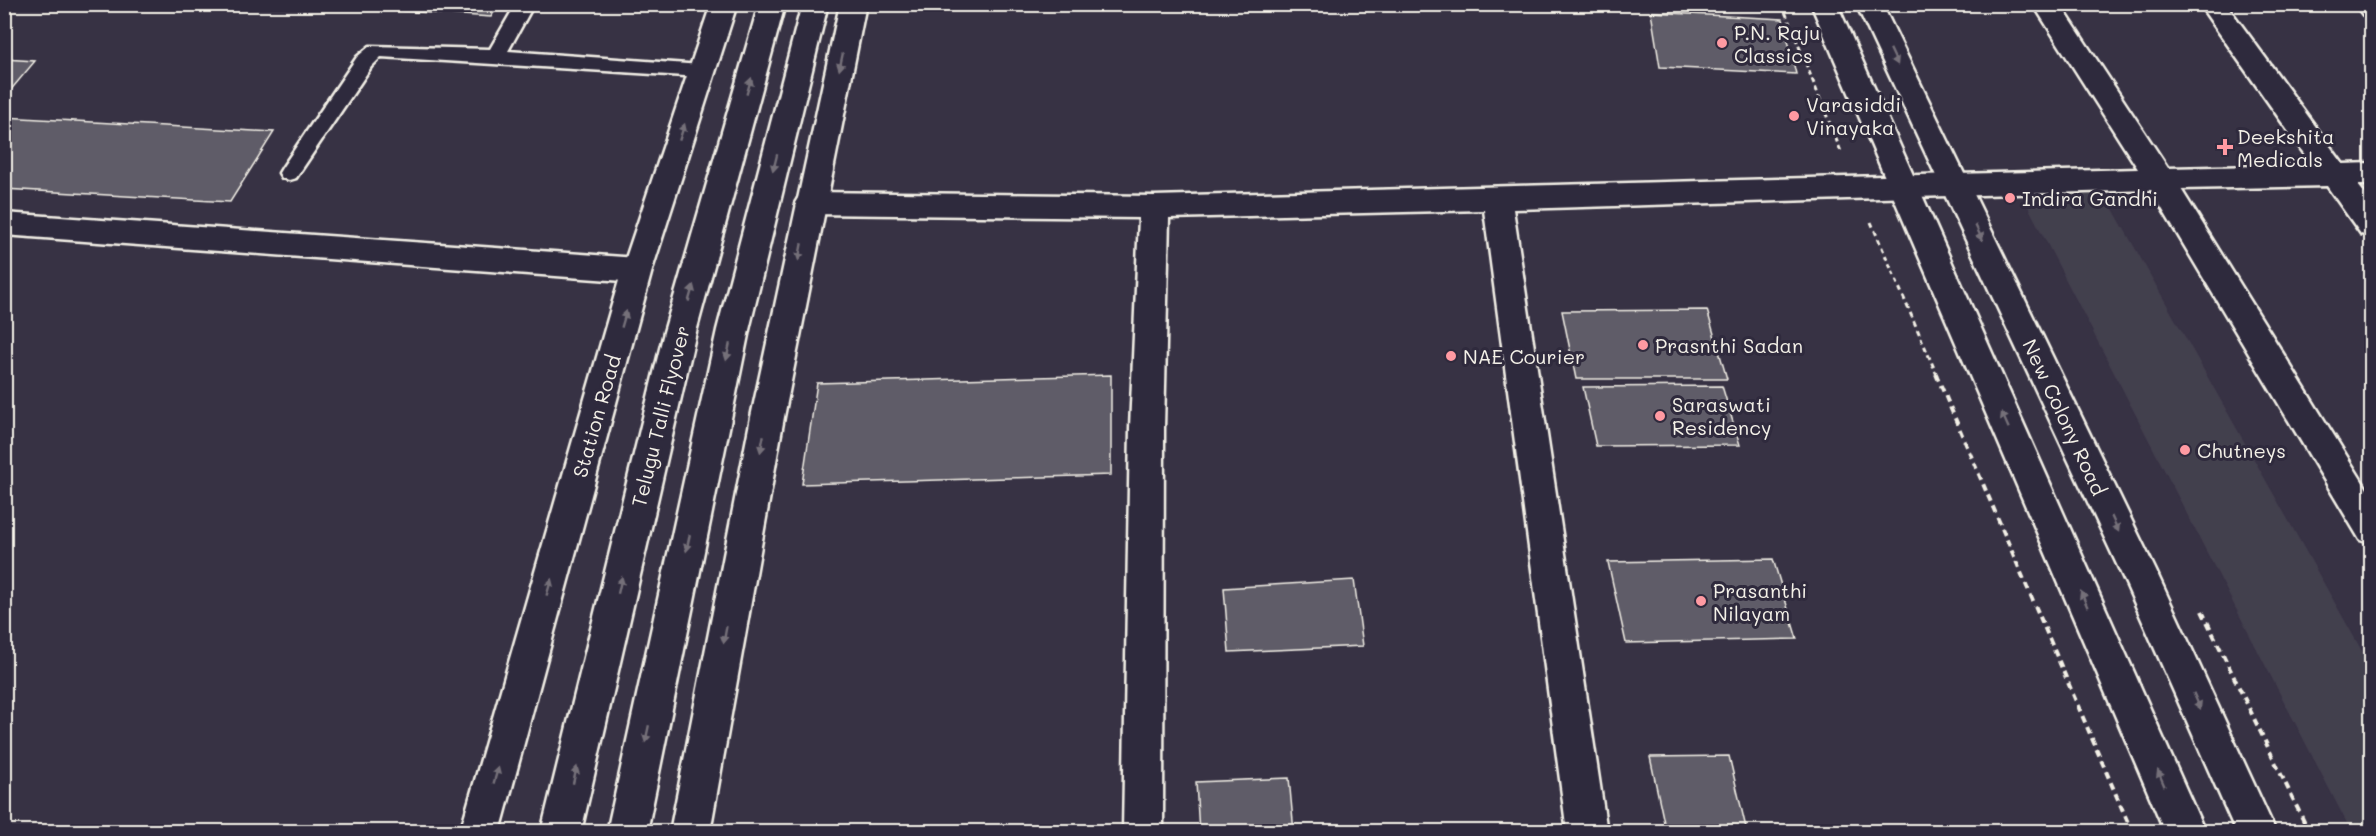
<svg xmlns="http://www.w3.org/2000/svg" width="2376" height="836" viewBox="0 0 2376 836" font-family="Mali,sans-serif">
<rect width="100%" height="100%" fill="#373244"/>
<filter id="ink" filterUnits="userSpaceOnUse"><feTurbulence type="fractalNoise" baseFrequency=".0167" numOctaves="2"/><feDisplacementMap in="SourceGraphic" scale="12" xChannelSelector="R" yChannelSelector="G"/><feConvolveMatrix kernelMatrix="1 2 1 2 8 2 1 2 1" color-interpolation-filters="sRGB"/></filter>
<g filter="url(#ink)">
<!-- built -->
<path fill="#433f4e" d="M2104,193L2371,667V831H2351L2022,195Z"/>
<!-- building -->
<path fill="#5f5c67" stroke="#f4f1e8" stroke-width="1.5" d="M389,4L386,10L315,5V4Z
M408,4H499L491,17L404,11Z
M1651,12L1783,19L1796,74L1660,67Z
M4,59L35,61L4,98Z
M4,117L274,132L230,202L4,189Z
M1707,310L1727,379H1576L1562,311Z
M1111,375V475L802,484L817,383Z
M1722,386L1740,445L1596,446L1583,387Z
M1773,559L1797,639L1626,643L1608,562Z
M1354,580L1363,646L1229,652L1224,588Z
M1729,756L1747,832H1666L1650,757Z
M1289,778L1294,832H1199L1196,782Z"/>
<g fill="none" stroke-linecap="round" stroke-linejoin="round">
<!-- service casing -->
<g stroke="#f4f1e8" stroke-width="5">
<path id="service" d="M516,4H534L508,51L701,65L708,66L710,71L708,76L701,77L381,57L371,67L296,178L289,180L282,178L279,173L282,168L357,57L370,46L490,49Z"/>
</g>
<!-- minor casing -->
<g stroke="#f4f1e8" stroke-width="5">
<path id="minor" d="M2033,4H2060L2168,168L2312,165L2199,4H2226L2343,164L2372,163V185H2358L2372,203V237L2361,234L2327,186L2181,189L2372,497V544L2360,540L2151,190L1513,209L1607,832H1567L1484,210L1169,218L1164,428L1163,832H1123L1130,428L1139,218L810,214L800,211L795,203L800,195L810,192L1154,196L2138,169Z
M2355,4H2372V18L2363,15Z
M4,213L637,258L648,262L652,270L648,278L637,282L4,235Z"/>
</g>
<!-- secondary casing -->
<g stroke="#f4f1e8" stroke-width="5">
<path id="secondary" d="M1811,4H1837L2205,832H2165Z
M1856,4H1882L2156,571L2276,832H2236L2127,586Z"/>
</g>
<!-- primary casing -->
<g stroke="#f4f1e8" stroke-width="5">
<path id="primary" d="M711,4H737L652,270L500,832H460L622,270Z
M759,4H785L696,332L581,832H541L664,332Z
M802,4H828L749,330L647,832H607L717,330Z
M840,4H866L784,417L710,832H670L751,417Z"/>
</g>
<!-- path-far1 -->
<path stroke="#f4f1e8" stroke-width="3" stroke-dasharray="5 4" stroke-linecap="butt" d="M1782,4L1842,154
M1871,222L1937,375"/>
<!-- path -->
<path stroke="#f4f1e8" stroke-width="4" stroke-dasharray="7 5" stroke-linecap="butt" d="M1936,374L2132,832
M2202,611L2309,832"/>
<!-- service -->
<use href="#service" fill="#2f2a3d" fill-rule="evenodd"/>
<!-- minor -->
<use href="#minor" fill="#2f2a3d" fill-rule="evenodd"/>
<!-- secondary -->
<use href="#secondary" fill="#2f2a3d" fill-rule="evenodd"/>
<!-- primary -->
<use href="#primary" fill="#2f2a3d" fill-rule="evenodd"/>
</g>
<!-- one-way arrows -->
<defs><path id="oneway-solid" d="M-6-.8H1V-3.2L6.5 0L1 3.2V.8H-6Z" transform="scale(1.5)"/></defs>
<g fill="#747079">
<use href="#oneway-solid" transform="translate(1894 57) rotate(65)"/>
<use href="#oneway-solid" transform="translate(841 62) rotate(102)"/>
<use href="#oneway-solid" transform="translate(749 86) rotate(-74)"/>
<use href="#oneway-solid" transform="translate(682 132) rotate(-72)"/>
<use href="#oneway-solid" transform="translate(775 163) rotate(104)"/>
<use href="#oneway-solid" transform="translate(1979 233) rotate(65)"/>
<use href="#oneway-solid" transform="translate(800 252) rotate(101)"/>
<use href="#oneway-solid" transform="translate(691 293) rotate(-74)"/>
<use href="#oneway-solid" transform="translate(624 319) rotate(-74)"/>
<use href="#oneway-solid" transform="translate(728 352) rotate(102)"/>
<use href="#oneway-solid" transform="translate(2005 420) rotate(-114)"/>
<use href="#oneway-solid" transform="translate(762 444) rotate(101)"/>
<use href="#oneway-solid" transform="translate(2115 524) rotate(65)"/>
<use href="#oneway-solid" transform="translate(688 543) rotate(102)"/>
<use href="#oneway-solid" transform="translate(620 585) rotate(-77)"/>
<use href="#oneway-solid" transform="translate(549 587) rotate(-74)"/>
<use href="#oneway-solid" transform="translate(2084 599) rotate(-113)"/>
<use href="#oneway-solid" transform="translate(725 635) rotate(100)"/>
<use href="#oneway-solid" transform="translate(2197 701) rotate(66)"/>
<use href="#oneway-solid" transform="translate(647 734) rotate(102)"/>
<use href="#oneway-solid" transform="translate(496 775) rotate(-74)"/>
<use href="#oneway-solid" transform="translate(575 775) rotate(-77)"/>
<use href="#oneway-solid" transform="translate(2161 778) rotate(-113)"/>
</g>
</g>
<!-- markers -->
<g fill="#ff9aa2" stroke="#2f2a3d" stroke-width="2">
<circle cx="1722" cy="43" r="6"/>
<circle cx="1794" cy="116" r="6"/>
<path d="M2222 138h6v6h6v6h-6v6h-6v-6h-6v-6h6z"/>
<circle cx="2010" cy="198" r="6"/>
<circle cx="1643" cy="345" r="6"/>
<circle cx="1451" cy="356" r="6"/>
<circle cx="1660" cy="416" r="6"/>
<circle cx="2185" cy="450" r="6"/>
<circle cx="1701" cy="601" r="6"/>
</g>
<g text-anchor="middle" dominant-baseline="central" stroke-width="6" stroke-linejoin="round" paint-order="stroke">
<!-- poi labels -->
<g font-size="20" fill="#f4f1e8" stroke="#2f2a3d" text-anchor="start">
<text x="1734" y="32">P.N. Raju<tspan x="1734" dy="23">Classics</tspan></text>
<text x="1806" y="104">Varasiddi<tspan x="1806" dy="23">Vinayaka</tspan></text>
<text x="2237" y="136">Deekshita<tspan x="2237" dy="23">Medicals</tspan></text>
<text x="2022" y="198">Indira Gandhi</text>
<text x="1655" y="345">Prasnthi Sadan</text>
<text x="1463" y="356">NAE Courier</text>
<text x="1672" y="404">Saraswati<tspan x="1672" dy="23">Residency</tspan></text>
<text x="2197" y="450">Chutneys</text>
<text x="1713" y="590">Prasanthi<tspan x="1713" dy="23">Nilayam</tspan></text>
</g>
<!-- street labels -->
<g font-size="20" fill="#f4f1e8" stroke="#2f2a3d">
<text transform="translate(596 416) rotate(-74)">Station Road</text>
<text transform="translate(660 416) rotate(-76)">Telugu Talli Flyover</text>
<text transform="translate(2065 417) rotate(65)">New Colony Road</text>
</g>
</g>
<!-- margin -->
<rect width="2376" height="836" fill="none" stroke="#2f2a3d" stroke-width="24"/>
<rect x="12" y="12" width="2352" height="812" fill="none" stroke="#f4f1e8" stroke-width="2" filter="url(#ink)"/>
</svg>
